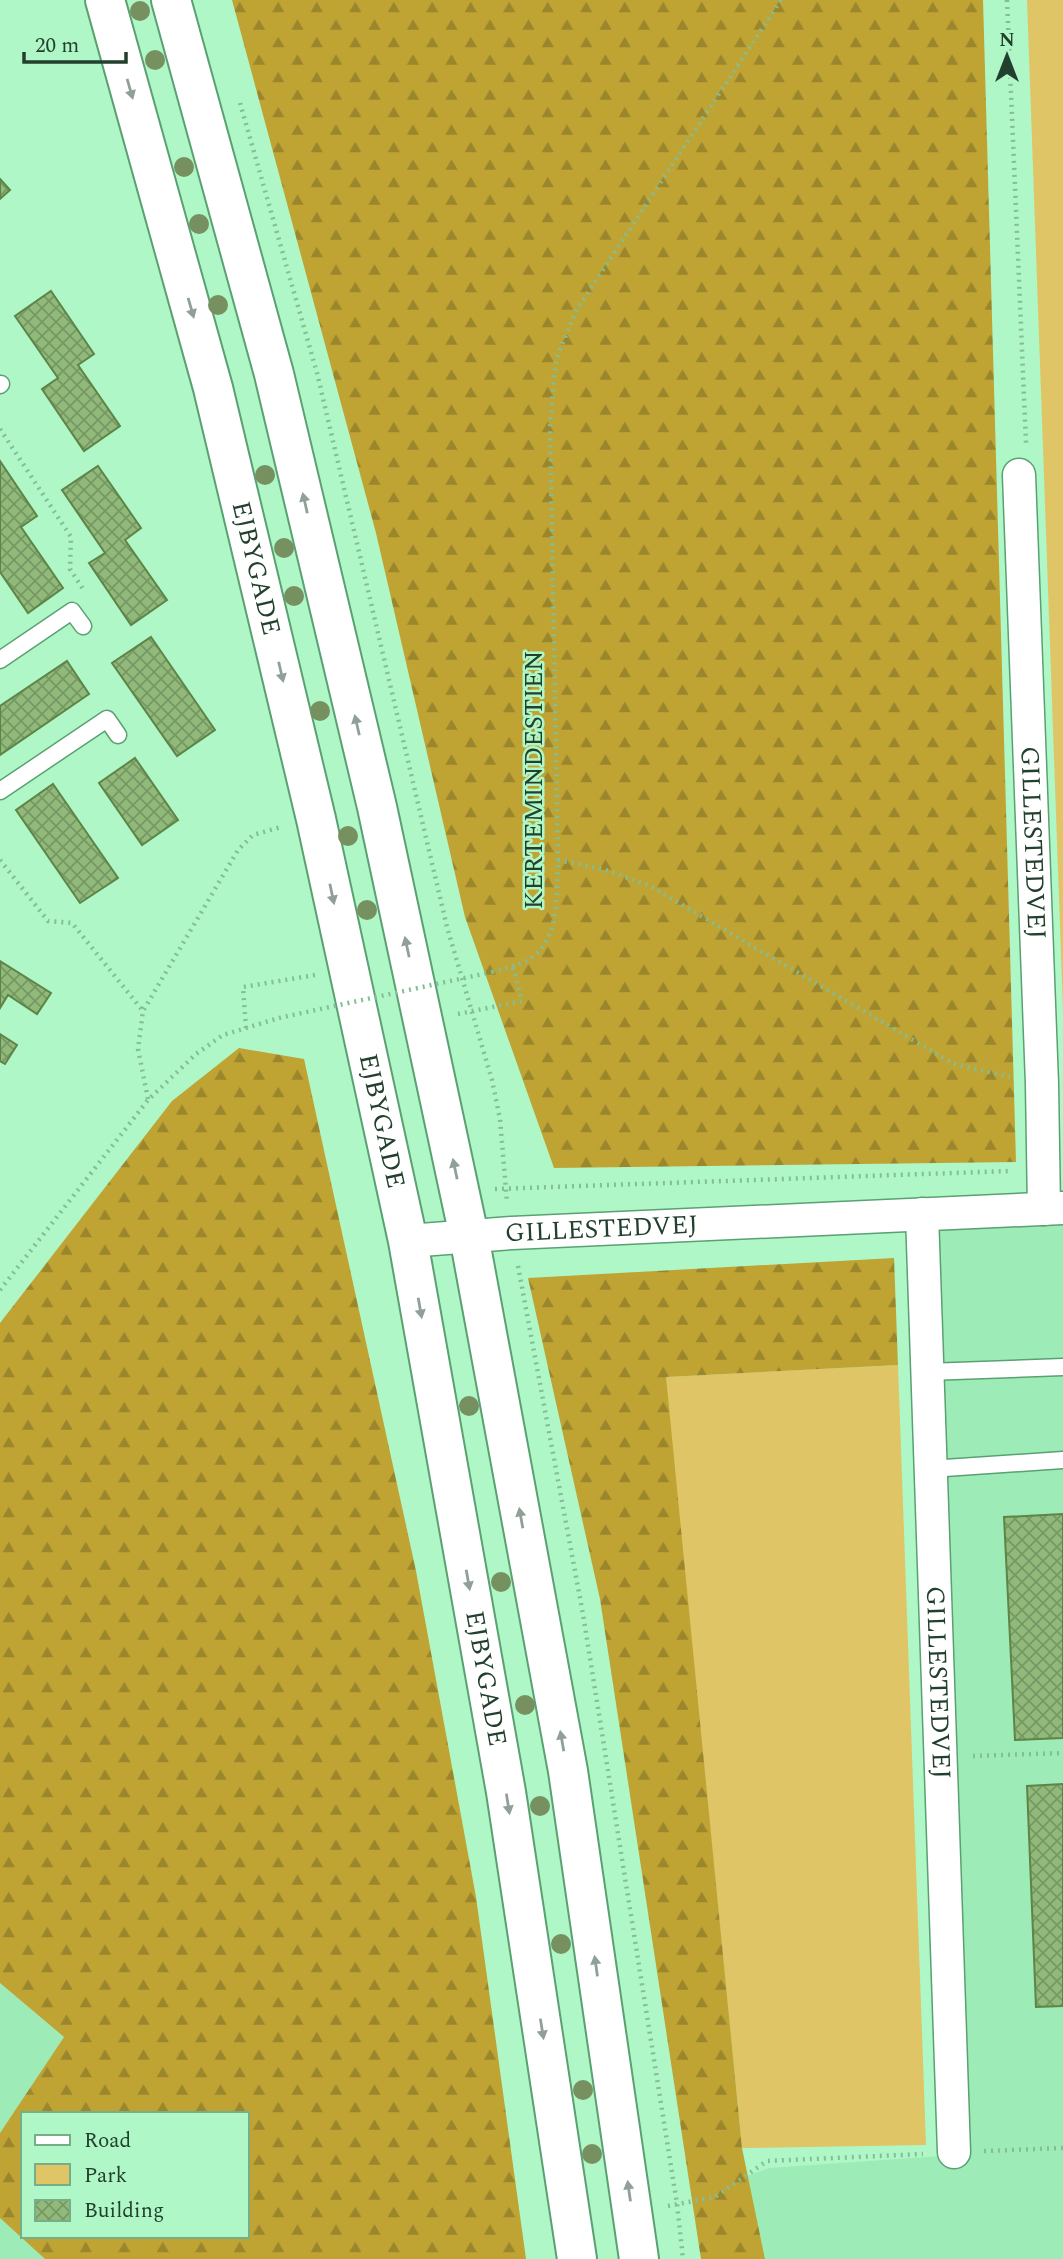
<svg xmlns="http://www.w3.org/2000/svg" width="1063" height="2259" viewBox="0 0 1063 2259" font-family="Spectral,serif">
<defs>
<pattern id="forest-firs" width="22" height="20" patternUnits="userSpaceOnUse" patternTransform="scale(1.75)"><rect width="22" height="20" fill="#bfa333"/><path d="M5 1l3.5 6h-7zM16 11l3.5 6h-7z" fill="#9b862c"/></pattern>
<pattern id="building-cross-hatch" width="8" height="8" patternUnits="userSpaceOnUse" patternTransform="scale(1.75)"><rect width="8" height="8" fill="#91b979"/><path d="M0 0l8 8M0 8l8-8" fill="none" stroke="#769864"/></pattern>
</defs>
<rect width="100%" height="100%" fill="#aff7c6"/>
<!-- built -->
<path fill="#9decb7" d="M1063,1225V2259H765L747,2176L769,2168L969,2154L934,1230Z
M0,1983L64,2037L0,2133Z
M0,2218L45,2259H0Z"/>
<!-- green -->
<path fill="#dfc565" d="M1027,0H1063V1010Z
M898,1365L926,2145L742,2148L665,1377Z"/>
<!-- forest -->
<path fill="url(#forest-firs)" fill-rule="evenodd" d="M232,0H983L1016,1162L554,1168L465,917L376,533Z
M239,1048L304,1059L416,1571L476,1897L526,2259H45L0,2218V2133L64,2037L0,1983V1323L172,1101ZM23,2114H247V2236H23Z
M894,1258L898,1365L666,1377L742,2148L765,2259H701L600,1599L528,1278Z"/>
<!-- building -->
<path fill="url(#building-cross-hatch)" stroke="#5e8447" stroke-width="2" d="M0,179L10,190L0,199Z
M51,291L94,354L78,365L120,426L84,451L42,389L58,378L15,316Z
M0,461L37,516L21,527L63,588L28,613L0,572Z
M98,466L141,528L125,540L167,600L131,625L89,563L105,553L62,490Z
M151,637L215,730L177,756L112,663Z
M67,661L89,694L0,755V706Z
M135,758L178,820L142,845L99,783Z
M53,784L118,878L80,903L16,810Z
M0,961L51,993L37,1014L8,995L0,1008Z
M0,1034L17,1045L5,1064L0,1061Z
M1063,1514V1738L1015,1740L1004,1517Z
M1063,1784V2006L1036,2007L1027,1786Z"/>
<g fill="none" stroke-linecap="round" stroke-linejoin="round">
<!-- service casing -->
<g stroke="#5ba073" stroke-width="19">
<path id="service" d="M0,385L1,384
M0,660L72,611L83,626
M0,791L107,719L118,735
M927,1372L1063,1367
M930,1469L1063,1460"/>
</g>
<!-- minor casing -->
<g stroke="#5ba073" stroke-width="35">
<g id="minor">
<path id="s1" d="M1019,475L1042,1084L1044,1209"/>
<path id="s2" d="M922,1214L954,2152"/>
<path id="s3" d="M408,1241L512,1233L1063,1208"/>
</g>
</g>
<!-- secondary casing -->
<g stroke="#5ba073" stroke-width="42">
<g id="secondary">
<path id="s4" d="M105,0L213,388L316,819L408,1241L506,1792L577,2259"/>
<path d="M171,0L274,374L377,807L469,1236L568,1771L639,2259"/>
</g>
</g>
<!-- path -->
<path stroke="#83be96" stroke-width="4.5" stroke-dasharray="2 5" stroke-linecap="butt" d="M1007,0L1026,443
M240,103L317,373L447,927L492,1080L500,1119L507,1202
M0,429L71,537L70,569L83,589
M0,860L48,921L72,923L143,1011
M558,860L606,870L650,886L954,1064L1010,1077
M492,972C504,969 516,966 528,960C561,941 556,892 558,860L550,424L556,359L577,309L781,0
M458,1014L522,1001L513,967
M246,1028L243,987L315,975
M148,1099L138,1049L143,1011L238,850L253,835L281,827
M495,1189L1011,1171
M518,1266L583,1614L677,2204L683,2259
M0,1290L148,1100L196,1054L223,1035L279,1018
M973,1756L1063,1753
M984,2151L1063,2148
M668,2206L715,2197L767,2161L923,2154"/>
<!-- service -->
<use href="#service" stroke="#fff" stroke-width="16"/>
<!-- minor -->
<use href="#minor" stroke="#fff" stroke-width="32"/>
<!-- secondary -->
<use href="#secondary" stroke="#fff" stroke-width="38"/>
<!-- path-bridge -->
<path stroke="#83be96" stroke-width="4.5" stroke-dasharray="2 5" stroke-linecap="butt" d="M279,1018L492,972"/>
</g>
<!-- trees -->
<g fill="#769060">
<circle cx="140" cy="11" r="10"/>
<circle cx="155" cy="60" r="10"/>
<circle cx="184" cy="167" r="10"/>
<circle cx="199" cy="224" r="10"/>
<circle cx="218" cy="305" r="10"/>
<circle cx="265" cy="475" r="10"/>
<circle cx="284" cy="548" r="10"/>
<circle cx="294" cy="596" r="10"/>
<circle cx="320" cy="711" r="10"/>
<circle cx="348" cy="836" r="10"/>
<circle cx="367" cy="910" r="10"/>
<circle cx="469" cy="1406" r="10"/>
<circle cx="501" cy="1582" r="10"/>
<circle cx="525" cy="1705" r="10"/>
<circle cx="540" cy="1806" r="10"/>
<circle cx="561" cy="1944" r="10"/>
<circle cx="583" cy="2090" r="10"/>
<circle cx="592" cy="2154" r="10"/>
</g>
<!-- one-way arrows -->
<defs><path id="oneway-solid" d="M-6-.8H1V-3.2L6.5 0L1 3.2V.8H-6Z" transform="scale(1.75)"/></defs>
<g fill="#90a096">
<use href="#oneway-solid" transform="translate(130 89) rotate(74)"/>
<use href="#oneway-solid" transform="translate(191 308) rotate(74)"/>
<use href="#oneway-solid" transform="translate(305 503) rotate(-103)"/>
<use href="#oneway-solid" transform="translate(281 672) rotate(77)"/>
<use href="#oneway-solid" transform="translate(357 725) rotate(-103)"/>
<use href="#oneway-solid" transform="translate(332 894) rotate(78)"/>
<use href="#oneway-solid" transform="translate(407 947) rotate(-102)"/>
<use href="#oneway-solid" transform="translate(455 1169) rotate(-102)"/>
<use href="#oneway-solid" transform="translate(420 1308) rotate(80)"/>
<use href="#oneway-solid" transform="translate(521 1518) rotate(-100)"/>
<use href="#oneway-solid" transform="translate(468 1580) rotate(80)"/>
<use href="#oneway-solid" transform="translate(562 1741) rotate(-100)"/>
<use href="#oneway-solid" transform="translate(508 1804) rotate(81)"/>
<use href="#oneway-solid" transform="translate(596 1966) rotate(-98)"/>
<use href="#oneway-solid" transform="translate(542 2029) rotate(81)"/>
<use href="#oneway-solid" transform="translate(629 2191) rotate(-98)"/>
</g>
<g text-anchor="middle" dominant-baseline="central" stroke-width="5" stroke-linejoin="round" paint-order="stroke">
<!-- street labels -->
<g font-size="26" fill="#22402d" stroke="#aff7c6">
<text stroke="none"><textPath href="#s4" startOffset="588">EJBYGADE</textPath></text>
<text transform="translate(534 780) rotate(-90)">KERTEMINDESTIEN</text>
<text stroke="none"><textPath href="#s1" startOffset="368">GILLESTEDVEJ</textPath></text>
<text stroke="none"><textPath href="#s4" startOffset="1155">EJBYGADE</textPath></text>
<text stroke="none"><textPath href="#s3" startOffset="194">GILLESTEDVEJ</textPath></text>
<text stroke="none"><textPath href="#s4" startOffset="1722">EJBYGADE</textPath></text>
<text stroke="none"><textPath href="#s2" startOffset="469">GILLESTEDVEJ</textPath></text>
</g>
</g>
<!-- legend -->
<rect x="21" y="2112" width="228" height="126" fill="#aff7c6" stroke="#77ae89" stroke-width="2"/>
<rect x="35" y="2135" width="35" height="10" fill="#ffffff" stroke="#77ae89" stroke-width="2"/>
<text x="84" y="2147" font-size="21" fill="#22402d">Road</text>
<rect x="35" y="2164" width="35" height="21" fill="#dfc565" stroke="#77ae89" stroke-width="2"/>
<text x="84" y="2182" font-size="21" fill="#22402d">Park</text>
<rect x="35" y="2200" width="35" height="21" fill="url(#building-cross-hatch)" stroke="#77ae89" stroke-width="2"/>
<text x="84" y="2217" font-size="21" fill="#22402d">Building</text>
<!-- north arrow -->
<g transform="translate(1007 56)" stroke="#aff7c6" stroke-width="5" paint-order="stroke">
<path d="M0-5L12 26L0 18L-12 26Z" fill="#22402d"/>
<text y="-10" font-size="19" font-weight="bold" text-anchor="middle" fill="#22402d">N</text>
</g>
<!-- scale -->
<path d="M24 52v10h102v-10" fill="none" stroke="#22402d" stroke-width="3.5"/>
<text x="35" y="52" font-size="21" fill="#22402d" stroke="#aff7c6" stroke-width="5" paint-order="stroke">20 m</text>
</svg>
